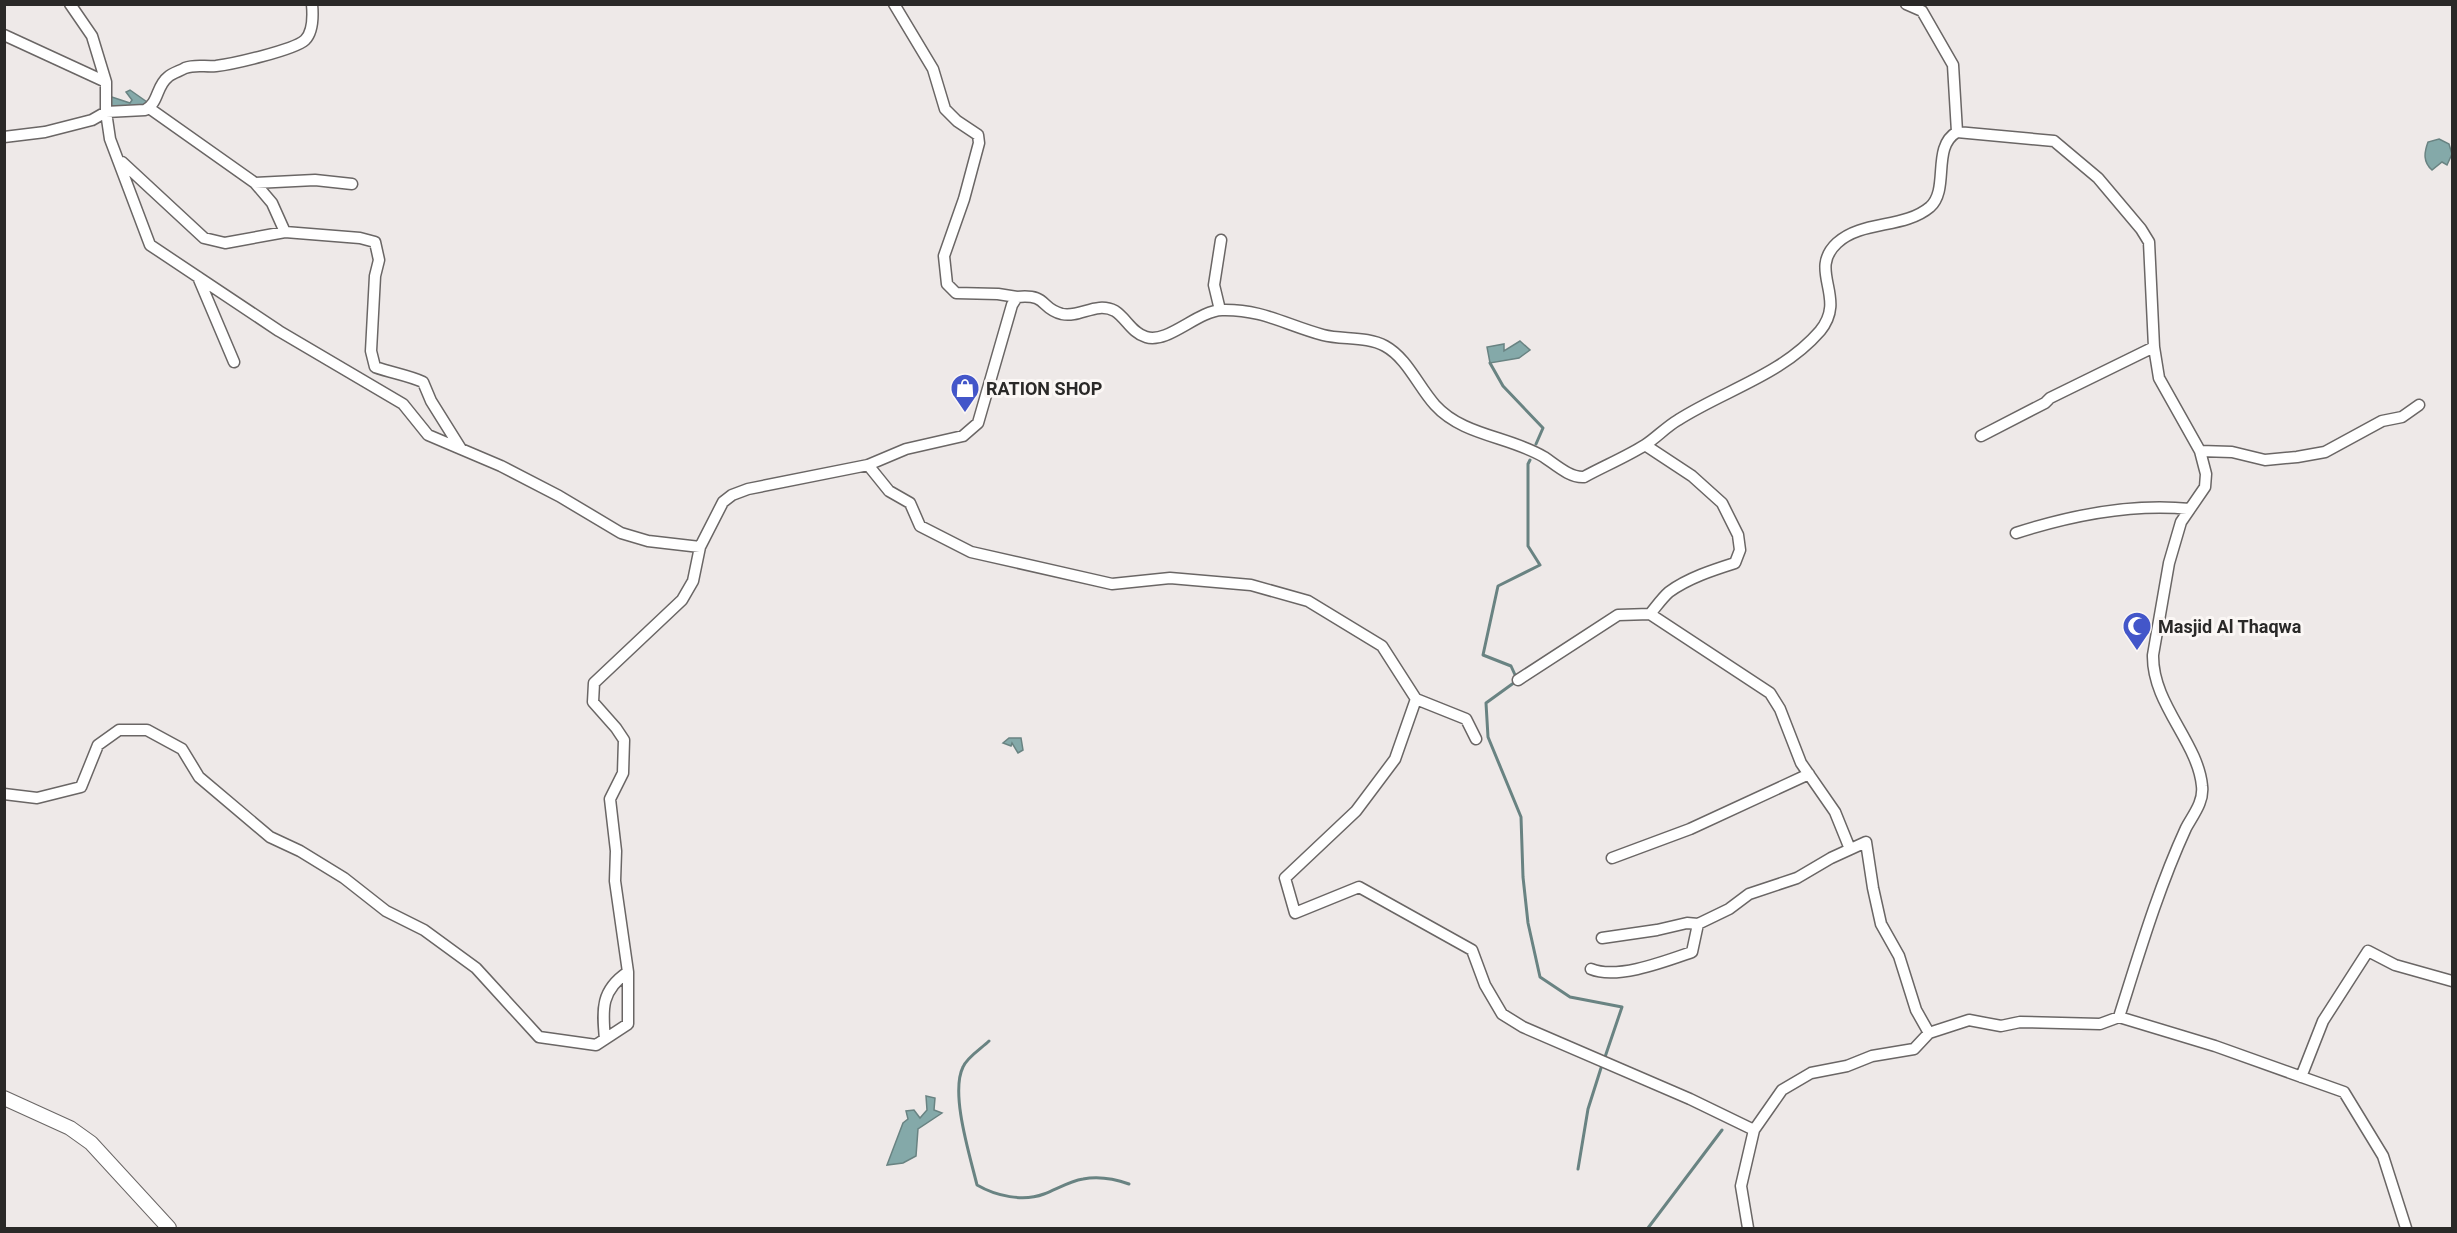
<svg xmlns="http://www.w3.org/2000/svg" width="2457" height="1233" viewBox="0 0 2457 1233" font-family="Roboto,sans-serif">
<rect width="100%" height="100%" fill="#eee9e8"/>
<!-- water -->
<path fill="#84a9a9" stroke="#698382" stroke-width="1.5" d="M130,90L147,102L137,109H110L109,96L130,103L132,100L126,92Z
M2439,139L2449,144L2452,154L2447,165L2442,162L2432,170C2423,162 2424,153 2428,142Z
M1520,341L1530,350L1519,358L1490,363L1487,347L1504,344V351Z
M1009,738H1021L1023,750L1018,753L1012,743L1011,746L1003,743Z
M926,1096L935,1098L934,1110L942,1113L918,1129L916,1156L903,1163L887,1165L903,1123L908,1119L906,1111L914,1110L920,1118L927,1110Z"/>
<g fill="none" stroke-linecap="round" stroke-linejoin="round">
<!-- stream -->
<path stroke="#698382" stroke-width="3" d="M1490,363L1503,386L1543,428L1536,444
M1516,677L1511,666L1483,655L1498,586L1540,565L1528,546V464L1530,460
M1515,682L1486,703L1488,737L1521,817L1523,877L1528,923L1540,977L1570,997L1622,1007L1605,1057
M989,1041C982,1048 967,1057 963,1067C950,1093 970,1156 977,1185C996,1196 1023,1202 1044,1194C1057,1189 1070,1181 1083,1179C1098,1176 1115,1179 1129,1184
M1578,1169L1588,1109L1601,1068
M1648,1228L1722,1130"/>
<!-- minor casing -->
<g stroke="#6a6665" stroke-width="13">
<path id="minor" d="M70,4L92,36L106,82
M894,4L933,69L945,109L957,121L978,135L979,143L964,199L944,256L947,284L956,293L998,294L1017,297
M1906,4L1922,11L1953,65L1957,132L2054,141L2098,178L2141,229L2149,242L2154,347L2159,378L2200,451L2206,474L2205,487L2181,522L2169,563L2153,655C2152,704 2198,742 2202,786C2204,802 2193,815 2186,828C2158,889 2139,954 2119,1017
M4,35L106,82V112L110,139L150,245L279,331L403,404L428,435L501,466L559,496L621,533L648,541L700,547L723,502L732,495L748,489L868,465L906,449L963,436L978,423L1012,305L1017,297C1049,294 1039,308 1062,314C1080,318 1096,301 1115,311C1126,318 1132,333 1146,337C1168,344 1197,311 1222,310C1262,309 1286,325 1323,335C1342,340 1367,336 1385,346C1407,358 1418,386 1435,405C1463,436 1509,436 1544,457C1556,465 1570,478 1584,477C1604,466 1626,457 1645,445C1656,438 1666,427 1678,420C1725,390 1782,375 1820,331C1848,297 1807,271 1837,243C1862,220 1904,229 1930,207C1950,189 1931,147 1957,132
M149,108L255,183L272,203L285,232
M4,137L45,132L92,120L106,112L145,110C159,103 156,86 168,77C172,73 180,71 185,68C195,64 205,67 216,66C233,64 294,50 305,40C313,32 313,15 312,4
M122,162L204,238L225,243L285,232L360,238L375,242L379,260L375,276L371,351L375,367C392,373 407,375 423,382L431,401L461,449
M255,183L315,180L352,184
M198,277L234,362
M1220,310L1214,285L1221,240
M1981,436L2045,403L2050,398L2154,347
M1645,445L1692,476L1722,503L1738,535L1740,550L1735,563C1713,570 1688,578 1669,592C1662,598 1656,607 1650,614
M2200,451L2232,452L2265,460L2297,457L2325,452L2382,421L2402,417L2419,405
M868,465L889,491L910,503L920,526L971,552L1112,584L1170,578L1251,585L1308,601L1382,646L1416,699L1395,759L1356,811L1285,878L1295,913L1359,887L1472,950L1485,985L1502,1014L1523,1027L1690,1099L1754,1130L1782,1090L1811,1073L1847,1066L1872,1056L1914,1049L1929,1033L1969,1020L2001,1026L2020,1022L2100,1024L2119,1017L2215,1046L2344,1092L2383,1156L2406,1228
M2016,533C2072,515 2131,503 2190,509
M1518,680L1618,615L1650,614L1770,693L1780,709L1801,763L1835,812L1850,849
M1416,699L1466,719L1476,739
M4,794L37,798L81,787L98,745L119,730H147L182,749L199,777L270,837L300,851L344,878L386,911L424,930L476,968L539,1037L596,1045L628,1024V972L615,881L616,851L610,799L623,773L624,740L616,728L593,702L594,683L682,600L693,581L700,547
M1612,858L1690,829L1809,774
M1602,938L1657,930L1687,923L1698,924
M1591,969C1617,980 1666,961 1692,952L1698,924L1729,909L1749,894L1797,878L1831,858L1866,842L1873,888L1881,924L1899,956L1916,1010L1929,1033
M605,1039C602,1009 601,990 628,972
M2301,1077L2323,1021L2368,951L2395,965L2452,981
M1748,1228L1741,1186L1754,1130"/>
</g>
<!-- major casing -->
<g stroke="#6a6665" stroke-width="16">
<path id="major" d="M4,1098L70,1128L91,1143L169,1228"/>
</g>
<!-- minor -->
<use href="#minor" stroke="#fff" stroke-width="10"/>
<!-- major -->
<use href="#major" stroke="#fff" stroke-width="14"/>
</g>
<!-- icons -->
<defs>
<g id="shop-pin" transform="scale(1.5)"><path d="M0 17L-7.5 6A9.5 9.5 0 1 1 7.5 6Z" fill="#4356c9" stroke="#fbf7f5"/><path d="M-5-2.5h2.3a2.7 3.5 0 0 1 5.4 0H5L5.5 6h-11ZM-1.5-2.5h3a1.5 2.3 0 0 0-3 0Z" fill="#fff"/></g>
<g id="mosque-pin" transform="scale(1.5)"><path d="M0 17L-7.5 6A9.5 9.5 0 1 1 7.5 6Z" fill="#4356c9" stroke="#fbf7f5"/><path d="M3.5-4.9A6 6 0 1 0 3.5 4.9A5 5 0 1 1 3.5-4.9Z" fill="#fff"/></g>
</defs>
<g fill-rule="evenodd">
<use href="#shop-pin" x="965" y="388"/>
<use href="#mosque-pin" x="2137" y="626"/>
</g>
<g text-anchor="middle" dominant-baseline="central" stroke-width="6" stroke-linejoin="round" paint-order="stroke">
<!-- poi labels -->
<g font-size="18" font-weight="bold" fill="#2a2928" stroke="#fbf7f5" text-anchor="start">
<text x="986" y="388">RATION SHOP</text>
<text x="2158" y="626">Masjid Al Thaqwa</text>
</g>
</g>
<!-- border -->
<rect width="2457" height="1233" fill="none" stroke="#2a2928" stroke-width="12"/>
</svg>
